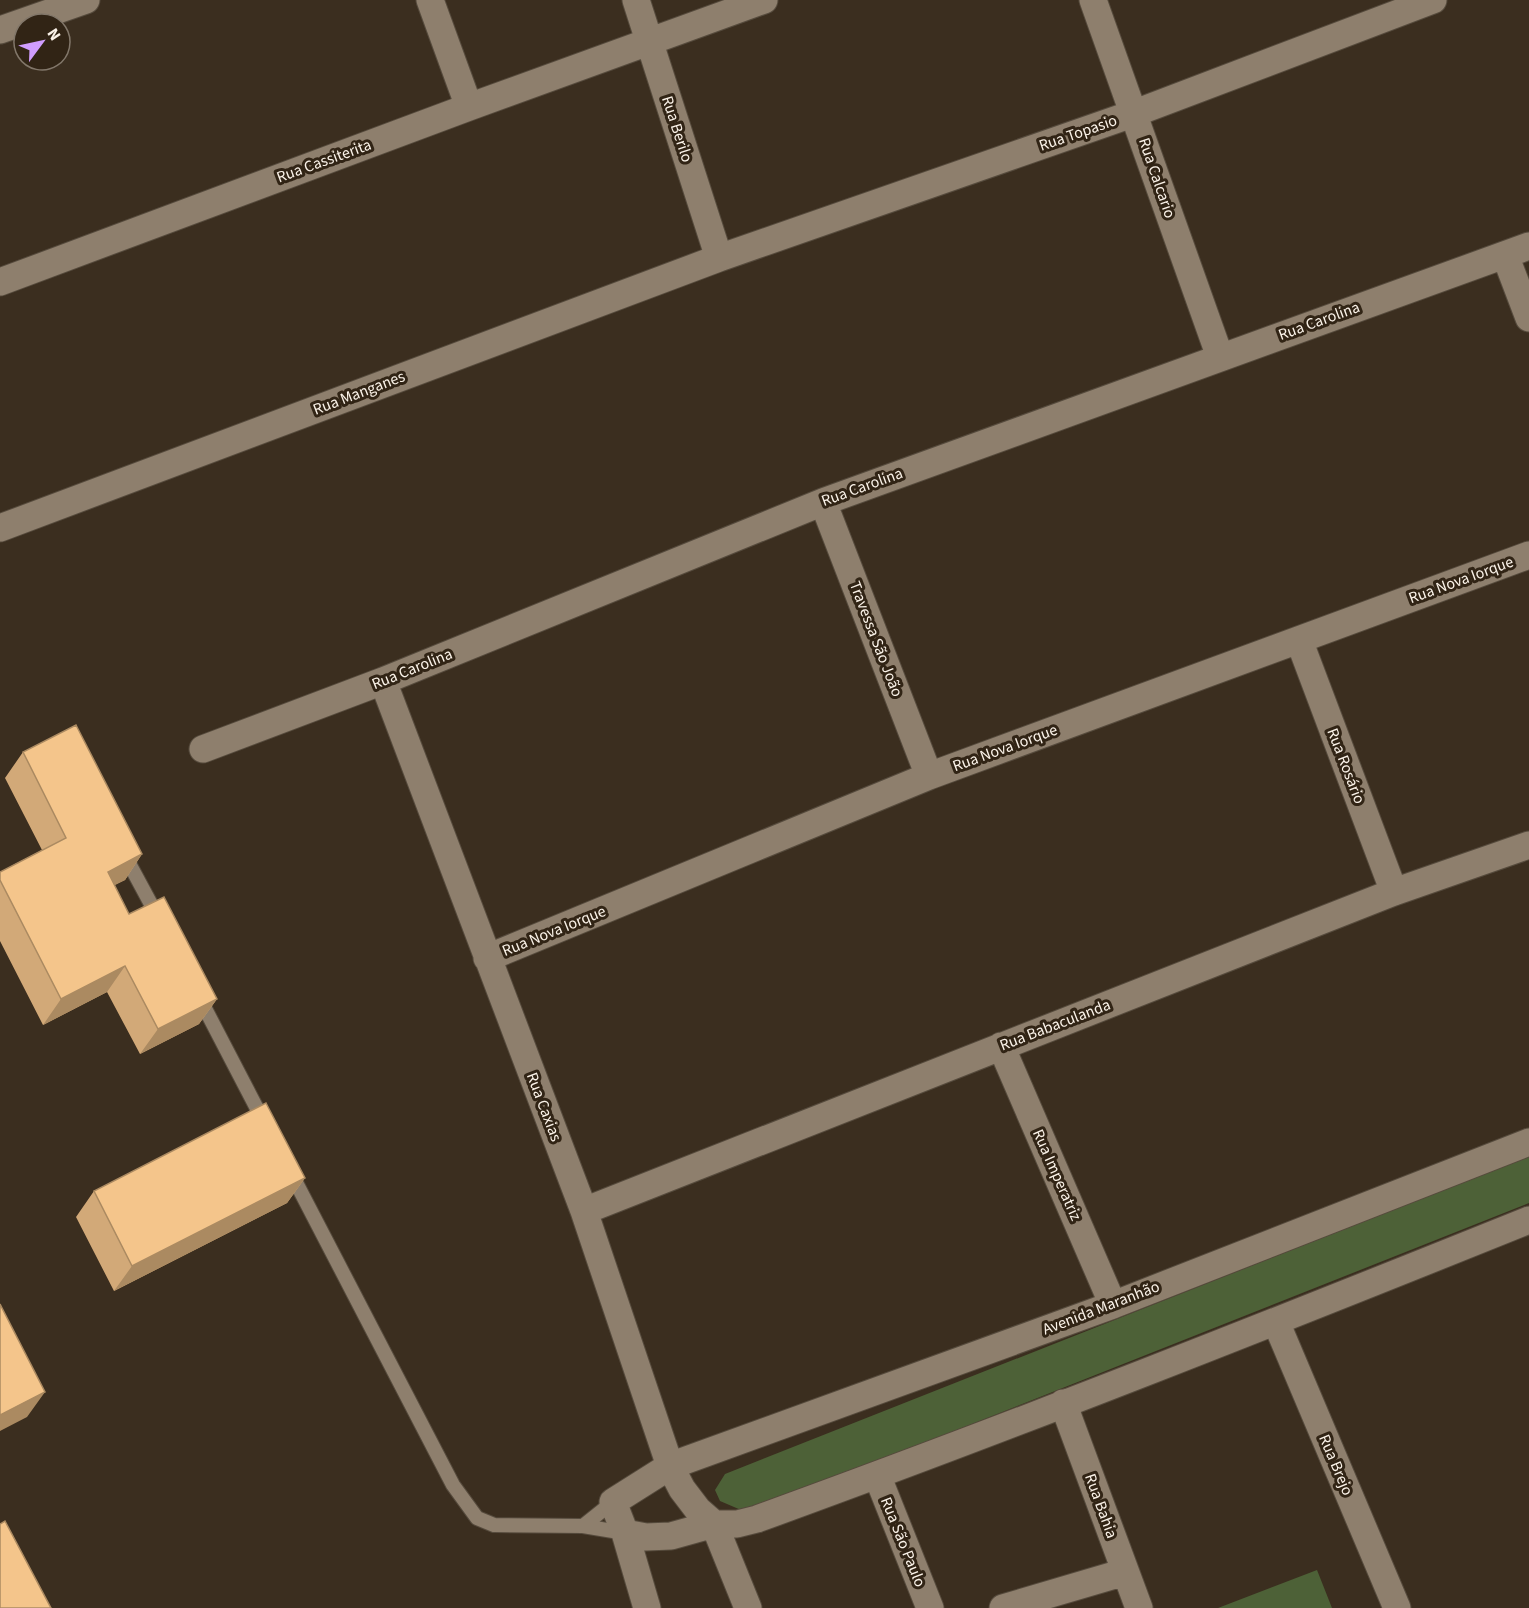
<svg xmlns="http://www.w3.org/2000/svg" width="1529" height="1608" viewBox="0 0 1529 1608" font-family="'Source Sans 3',sans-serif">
<rect width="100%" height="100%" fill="#3b2e1f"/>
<!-- green -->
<path fill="#4d6137" d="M1529,1156V1203L748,1513L720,1501L715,1490L725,1474Z
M1317,1570L1332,1608H1218Z"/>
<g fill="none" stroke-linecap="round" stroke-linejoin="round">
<!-- service casing -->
<g stroke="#564b3d" stroke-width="16">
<path id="service" d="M124,854L159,919
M199,997L265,1124
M291,1173L453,1485L477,1518L494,1525L583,1526L625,1533
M583,1526L613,1502"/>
</g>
<!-- minor casing -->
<g stroke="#564b3d" stroke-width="29">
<path id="minor" d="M430,0L469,107
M636,0L719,258
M1093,0L1220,357
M0,30L86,0
M1505,255L1529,318
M0,282L469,107L764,0
M823,502L929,776
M0,528L719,258L1135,113L1433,0
M1299,640L1394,892
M383,681L584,1211L670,1466L682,1489L698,1510L714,1524L748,1608
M203,749L383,681L823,502L1529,246
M487,958L929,776L1529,555
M1001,1046L1113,1305
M584,1211L1394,892L1529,845
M1276,1322L1397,1608
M1063,1403L1139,1608
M877,1475L930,1608
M625,1533L646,1537L671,1536L714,1524H737L757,1519C1016,1425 1273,1323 1529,1220
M647,1608L625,1533L613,1502L670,1466L1113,1305L1529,1142
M1003,1608L1125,1572"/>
</g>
<!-- service -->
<use href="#service" stroke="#8e7f6d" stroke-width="14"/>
<!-- minor -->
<use href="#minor" stroke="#8e7f6d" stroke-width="27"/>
</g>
<!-- wall -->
<path fill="#d2a978" d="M23,752L142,854L125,880L114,885L129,914L217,999L199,1024L140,1054L107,992L43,1025L0,941V872L42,850L5,778Z
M305,1178L287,1203L114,1291L76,1217L94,1191Z"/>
<!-- shaded-wall -->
<path fill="#ab8a61" d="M142,854L125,880L90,898L108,872Z
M125,966L107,992L43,1025L61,999Z
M217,999L199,1024L140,1054L158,1029Z
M305,1178L287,1203L114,1291L132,1266Z
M45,1392L27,1417L0,1431V1415Z"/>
<!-- building -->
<path fill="#f4c58b" stroke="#ab8a61" stroke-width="1.5" d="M76,725L142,854L108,872L129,914L164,897L217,999L158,1029L125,966L61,999L0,880V872L66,838L23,752Z
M266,1103L305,1178L132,1266L94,1191Z
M0,1304L45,1392L0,1415Z
M5,1521L51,1608H0V1524Z"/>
<g text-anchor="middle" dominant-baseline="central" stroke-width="6" stroke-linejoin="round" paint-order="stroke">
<!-- street labels -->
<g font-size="16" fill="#fbf3e9" stroke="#312415">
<text transform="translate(677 129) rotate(72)">Rua Berilo</text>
<text transform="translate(1078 133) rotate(-19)">Rua Topasio</text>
<text transform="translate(324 161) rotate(-20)">Rua Cassiterita</text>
<text transform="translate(1157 178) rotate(71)">Rua Calcario</text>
<text transform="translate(1319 321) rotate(-20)">Rua Carolina</text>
<text transform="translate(359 393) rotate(-21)">Rua Manganes</text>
<text transform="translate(862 487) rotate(-20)">Rua Carolina</text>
<text transform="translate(1461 580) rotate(-20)">Rua Nova Iorque</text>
<text transform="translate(876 639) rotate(69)">Travessa São João</text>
<text transform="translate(412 669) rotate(-22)">Rua Carolina</text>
<text transform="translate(1005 748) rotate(-20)">Rua Nova Iorque</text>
<text transform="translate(1346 766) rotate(69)">Rua Rosário</text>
<text transform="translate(554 931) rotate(-22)">Rua Nova Iorque</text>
<text transform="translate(1055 1025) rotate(-21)">Rua Babaculanda</text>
<text transform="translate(544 1107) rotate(69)">Rua Caxias</text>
<text transform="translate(1057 1175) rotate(66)">Rua Imperatriz</text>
<text transform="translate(1101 1308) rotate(-21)">Avenida Maranhão</text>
<text transform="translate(1336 1465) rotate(67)">Rua Brejo</text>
<text transform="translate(1101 1506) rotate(70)">Rua Bahia</text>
<text transform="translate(903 1542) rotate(68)">Rua São Paulo</text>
</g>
</g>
<!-- north arrow -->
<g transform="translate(42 42) rotate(57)"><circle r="28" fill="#312415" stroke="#82776a" stroke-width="1.5"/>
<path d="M0-4.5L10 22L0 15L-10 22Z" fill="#d09dfe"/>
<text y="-9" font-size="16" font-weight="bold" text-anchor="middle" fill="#fbf3e9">N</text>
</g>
</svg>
